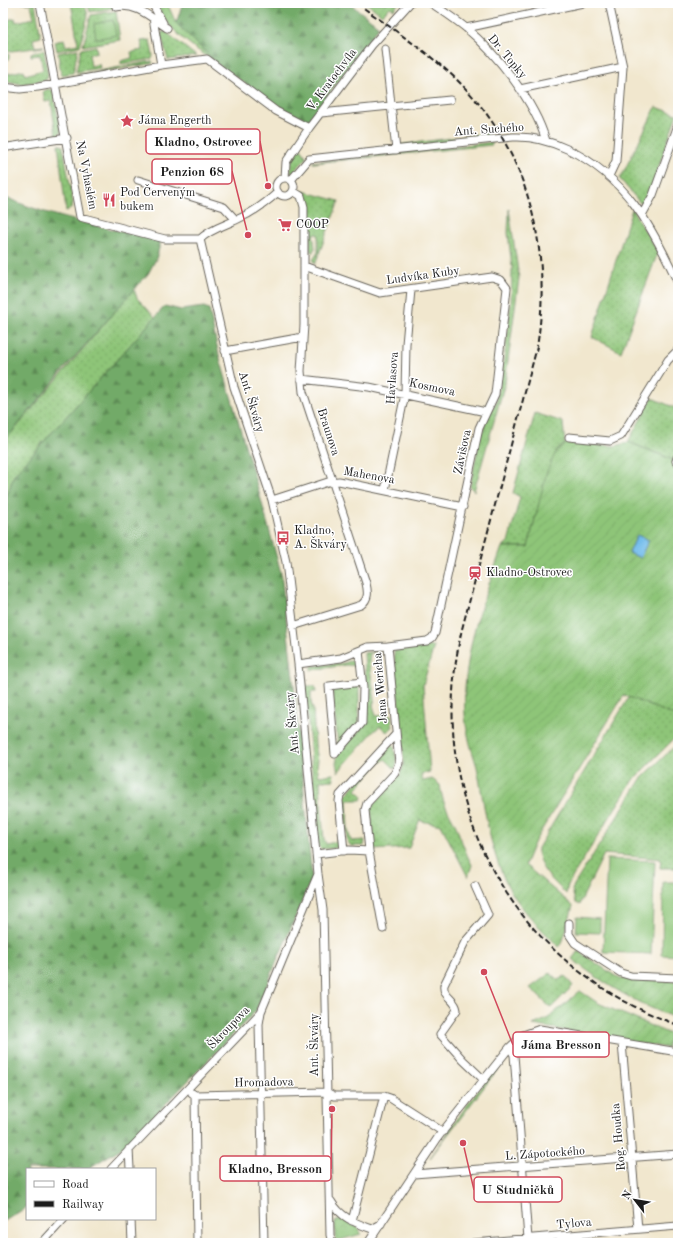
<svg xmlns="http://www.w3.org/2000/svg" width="681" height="1246" viewBox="0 0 681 1246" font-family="'Old Standard TT',serif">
<defs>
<pattern id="grass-dots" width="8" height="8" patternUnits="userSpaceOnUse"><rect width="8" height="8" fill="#8ec578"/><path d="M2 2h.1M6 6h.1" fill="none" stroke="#7aa967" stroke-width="1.8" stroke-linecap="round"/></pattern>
<pattern id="forest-firs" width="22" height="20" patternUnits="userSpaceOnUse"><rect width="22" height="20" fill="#72aa68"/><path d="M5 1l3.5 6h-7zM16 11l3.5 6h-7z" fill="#5d8a55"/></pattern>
<pattern id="park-crowns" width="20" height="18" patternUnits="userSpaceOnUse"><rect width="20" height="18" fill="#8ec578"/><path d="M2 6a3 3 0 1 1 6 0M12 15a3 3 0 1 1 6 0" fill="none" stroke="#7aa967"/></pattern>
<pattern id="garden-furrows" width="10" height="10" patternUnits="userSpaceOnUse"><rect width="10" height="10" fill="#8ec578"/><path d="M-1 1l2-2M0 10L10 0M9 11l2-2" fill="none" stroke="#7aa967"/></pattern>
</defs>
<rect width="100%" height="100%" fill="#fff"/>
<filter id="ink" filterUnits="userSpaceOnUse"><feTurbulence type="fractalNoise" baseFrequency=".025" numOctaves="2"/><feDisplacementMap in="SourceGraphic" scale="8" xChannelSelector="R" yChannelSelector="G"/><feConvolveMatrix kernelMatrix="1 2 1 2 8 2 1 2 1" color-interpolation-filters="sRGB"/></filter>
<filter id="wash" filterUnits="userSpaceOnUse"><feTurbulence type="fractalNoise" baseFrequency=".012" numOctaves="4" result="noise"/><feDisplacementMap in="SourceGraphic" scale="16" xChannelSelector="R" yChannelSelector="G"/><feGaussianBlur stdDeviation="0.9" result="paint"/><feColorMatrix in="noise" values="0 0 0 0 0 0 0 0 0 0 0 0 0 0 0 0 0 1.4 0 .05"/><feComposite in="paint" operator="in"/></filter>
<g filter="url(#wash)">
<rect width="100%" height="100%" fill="#f1e7ce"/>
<!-- grass -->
<path fill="url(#grass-dots)" stroke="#55704a" d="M22,3H35L41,37L33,39L35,47L44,46L43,47L3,52V21L15,18L16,22L34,18L31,4Z
M71,3H84L88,15L80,46L57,51L55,42L64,39L66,46L78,44Z
M87,3H113L114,8L90,12Z
M159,3H167L176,23L221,67C196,48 170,34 156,4Z
M116,11L120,40L83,46L91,15Z
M162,32H166L196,56L168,60L162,38H160Z
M150,40L153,56L152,59L121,64V61L132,58L131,52L143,50L141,41Z
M96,46L97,52L89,54L91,66L99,64L100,68L76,72L81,49Z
M78,49L73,73L61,75L58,53Z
M44,50L48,76L46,80L21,84L3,80V55L9,54V59L3,60L6,74L24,70L25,75L43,70L40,55L31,56V53Z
M152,61L153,63L150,64L62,78Z
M49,89L53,91L61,132L58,135H56L51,101L45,102L43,91Z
M656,107L677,114L648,198L643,202L640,203L620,179Z
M488,133L491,137L401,147L399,145Z
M493,142L492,145L313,163V162Z
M58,144L63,146L73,202L72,208L66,211Z
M300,147L307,158L291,174V162Z
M303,191L339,201L315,264L313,260L318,252V234H313L315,248L312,253L310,250V205Z
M509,209L519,278L505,383L474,491L470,487L481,432L484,430L486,420L496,402L505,352L511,302L512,268L508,233Z
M632,209L658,252L621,352L592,337Z
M134,289L137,298L155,317L14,475L3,508V443Z
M652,398L678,409V448L674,460L628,442Z
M535,413L563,422L565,444L557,450L535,519L528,547H502L508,542L520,497L513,493Z
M434,646L423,685L430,772L421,774L423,781L432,779L440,785C443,806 448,809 456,826C461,839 465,852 472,865L468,877L441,825L421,821L420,819L409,848L373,850L371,807L400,775L404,763L394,651Z
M379,651V652L370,653L369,663L375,699L373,705L376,716L391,715L393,727L387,732L380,726L373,732L338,772L336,763L338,754L361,729L366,687L364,653Z
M352,660L356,662L357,666L346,665L311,670L312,666L344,663Z
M305,686H315L316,692H311V702L313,709L315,744L318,760L317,765L319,776L333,774L334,780L320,781C321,800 322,821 324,839L326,844L341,841L340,845L336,848L321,849L318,846Z
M359,686V723L338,746L332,688Z
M629,697L678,717V735L633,780L576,871L568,885L566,894C554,881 536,868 538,848Z
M678,743V868H660L661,859L604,854L579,905L575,902L572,890L574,885L641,779Z
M391,745L394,746L397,764L395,769L385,759L377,765L356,790L363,796L361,800H347L348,830L351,841L365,840L364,846H351L347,841L344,797Z
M550,973L558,980L565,976L573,986L551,1008L530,988Z
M505,1057H507L430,1158L467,1105Z"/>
<!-- forest -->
<path fill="url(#forest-firs)" stroke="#476342" d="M183,3H349L379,26L308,122L279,107L221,67L176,23Z
M3,196C53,219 108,227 161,241L156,259L148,274L64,369L3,443Z
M165,306L181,310L204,307L209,309L219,355L260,496L281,573L295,694L312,878L256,1011L125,1146L87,1169H27V1207L3,1222V508L14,475Z"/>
<!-- park -->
<path fill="url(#park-crowns)" stroke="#55704a" d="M341,1219L359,1228L361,1234L337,1241L335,1237V1222Z"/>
<!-- garden -->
<path fill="url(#garden-furrows)" stroke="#55704a" d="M366,3H399L394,9L390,7L382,15Z
M628,442L678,462V717L624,695L535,841L525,865L573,906L562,944L559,947C539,927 514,903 503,876C488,841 484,804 477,767C474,757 470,746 468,735C463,714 464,690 467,669C472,627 488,587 502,547H528L547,471L557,450L567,443L616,446Z
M578,951L620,979L678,981V1019C639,1005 605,985 572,959Z
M580,991L598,1003L670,1034L667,1048L533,1025L547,1019Z"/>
<!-- pitch -->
<path fill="#8ec578" stroke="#55704a" d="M113,20L116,35L96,39L94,24Z
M607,859L655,861L651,954L603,952Z
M663,882H678V956L662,955Z
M577,917L600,919V933L576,932Z"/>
<!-- water -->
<path fill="#74bdec" stroke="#486c84" d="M637,535L649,540L640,558L629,553Z"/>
</g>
<g filter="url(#ink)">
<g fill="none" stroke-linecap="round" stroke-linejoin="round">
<!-- minor casing -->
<g stroke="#67635a" stroke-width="9">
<path id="minor" d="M40,3L80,217L165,239H200
M115,3L116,7C137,3 150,17 167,28
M152,3L163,23
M431,3C443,11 455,19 466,28C497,54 535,102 546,141
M153,18L161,65
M466,28L583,3
M385,49L396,150
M3,87L20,89L38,87L161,65L207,59L276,111L309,128
M520,89L623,67
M321,113L450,100
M8,147L67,138
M609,176L616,161L623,67L609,3
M276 187a9 9 0 1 1 18 0a9 9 0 1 1-18 0Z
M285,178L286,162L309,128L372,45L410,3
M138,180L224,207L236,220
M291,180L309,159L513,137C532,136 550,141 567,149C625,176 652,226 678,283
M642,215L653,195L678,125
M200,239L234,387L272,500L286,562L298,664L318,874L323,910L330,1235L332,1243
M200,239C211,229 223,226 236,220C252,213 265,204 278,192
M304,266L380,293L492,277L501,280L507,288L495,394L479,428L435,633L432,638L427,641L388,646
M225,351L303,337
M301,379L369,387L486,412
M569,437L610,441L621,436L668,360L678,350
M676,461L678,456
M385,490L405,394L406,344L411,290
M272,500L328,482L339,481L463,507
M293,626L361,605C369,599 368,592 366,583L303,392L301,371L304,325V207L301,196L293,191
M298,664L341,658L368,647L388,646L399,763L395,773L367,803L365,810L369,851L383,929
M335,754L362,723L363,688L359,651
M335,754L329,686L362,682
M344,851L339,801L340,795L396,734
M316,854L349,850L369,851
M475,886L488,915L465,942L444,985C442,997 456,999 457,1010L440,1034L463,1060L484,1080
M569,923V934L575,943L621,973L631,976L678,978
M261,1012L259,1024L264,1243
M622,1043L638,1229
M510,1047L514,1055L528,1239
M192,1093L195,1095L197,1243
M195,1095L326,1092L334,1096H384L390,1098L443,1132
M129,1149L130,1169
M111,1169L261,1012L318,874
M414,1174L678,1154
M331,1201C340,1217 355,1223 372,1229L381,1224
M131,1219L132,1243
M352,1221L384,1096
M42,1243L64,1219
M368,1243L439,1136L510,1047L523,1035L540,1029L678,1052
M473,1243L678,1226"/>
</g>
<!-- minor -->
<use href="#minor" stroke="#fff" stroke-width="7"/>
<!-- rail -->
<path stroke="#1c1c1c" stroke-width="2" stroke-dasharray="6 3" stroke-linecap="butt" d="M357,3C389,27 424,49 454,77C528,147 553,249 537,347L462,629C422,801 511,966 678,1025"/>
</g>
</g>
<!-- icons -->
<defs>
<g id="sight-bare" transform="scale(1.08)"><path d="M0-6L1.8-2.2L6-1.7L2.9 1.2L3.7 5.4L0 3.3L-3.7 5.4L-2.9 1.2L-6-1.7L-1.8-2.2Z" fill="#d1495b" stroke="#fff" stroke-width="2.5" paint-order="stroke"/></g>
<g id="restaurant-bare" transform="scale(1.08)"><path d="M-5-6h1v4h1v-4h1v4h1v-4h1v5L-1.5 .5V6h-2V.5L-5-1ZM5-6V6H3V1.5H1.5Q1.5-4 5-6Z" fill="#d1495b" stroke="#fff" stroke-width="2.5" paint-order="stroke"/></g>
<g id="supermarket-bare" transform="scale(1.08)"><path d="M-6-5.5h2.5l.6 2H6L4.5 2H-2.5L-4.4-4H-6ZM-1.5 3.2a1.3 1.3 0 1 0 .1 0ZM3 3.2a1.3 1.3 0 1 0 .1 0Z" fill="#d1495b" stroke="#fff" stroke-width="2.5" paint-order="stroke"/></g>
<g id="bus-bare" transform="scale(1.08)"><path d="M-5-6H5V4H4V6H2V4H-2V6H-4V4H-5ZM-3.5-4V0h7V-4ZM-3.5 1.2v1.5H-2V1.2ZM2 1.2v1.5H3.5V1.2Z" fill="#d1495b" stroke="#fff" stroke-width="2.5" paint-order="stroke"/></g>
<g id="station-bare" transform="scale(1.08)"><path d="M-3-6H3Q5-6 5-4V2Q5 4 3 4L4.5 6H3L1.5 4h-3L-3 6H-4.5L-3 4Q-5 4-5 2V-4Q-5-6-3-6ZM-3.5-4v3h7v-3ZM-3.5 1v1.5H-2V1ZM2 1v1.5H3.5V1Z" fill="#d1495b" stroke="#fff" stroke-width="2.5" paint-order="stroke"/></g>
</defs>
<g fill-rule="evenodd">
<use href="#sight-bare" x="127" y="121"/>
<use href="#restaurant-bare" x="109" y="200"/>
<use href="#supermarket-bare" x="285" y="225"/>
<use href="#bus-bare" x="283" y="538"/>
<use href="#station-bare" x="475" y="573"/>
</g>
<g text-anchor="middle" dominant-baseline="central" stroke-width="3" stroke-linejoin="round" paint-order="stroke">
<!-- street labels -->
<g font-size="12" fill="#1c1c1c" stroke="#fff">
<text transform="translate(507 57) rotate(50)">Dr. Topky</text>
<text transform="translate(332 80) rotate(-53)">V. Kratochvíla</text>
<text transform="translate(489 130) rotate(-4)">Ant. Suchého</text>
<text transform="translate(86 175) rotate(79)">Na Vyhaslém</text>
<text transform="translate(423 276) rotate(-8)">Ludvíka Kuby</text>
<text transform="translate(393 378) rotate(-86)">Havlasova</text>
<text transform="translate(432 388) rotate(12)">Kosmova</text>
<text transform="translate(251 402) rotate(73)">Ant. Škváry</text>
<text transform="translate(328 432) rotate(72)">Braunova</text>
<text transform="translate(463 452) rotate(-78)">Závišova</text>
<text transform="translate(369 476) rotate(10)">Mahenova</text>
<text transform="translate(381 688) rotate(-95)">Jana Wericha</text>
<text transform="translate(293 723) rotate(-95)">Ant. Škváry</text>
<text transform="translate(229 1028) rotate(-46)">Škroupova</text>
<text transform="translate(315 1045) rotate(-90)">Ant. Škváry</text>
<text transform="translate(264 1083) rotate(-1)">Hromadova</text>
<text transform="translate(619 1137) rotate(-95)">Rog. Houdka</text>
<text transform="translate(545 1154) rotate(-4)">L. Zápotockého</text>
<text transform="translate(574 1224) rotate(-5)">Tylova</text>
</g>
<!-- poi labels -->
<g font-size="12" fill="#1c1c1c" stroke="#fff" text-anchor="start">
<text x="138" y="121">Jáma Engerth</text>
<text x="120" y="193">Pod Červeným<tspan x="120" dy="14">bukem</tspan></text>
<text x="296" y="225">COOP</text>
<text x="294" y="531">Kladno,<tspan x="294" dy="14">A. Škváry</tspan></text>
<text x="486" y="573">Kladno-Ostrovec</text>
</g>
</g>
<!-- callouts -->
<path fill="none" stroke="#d1495b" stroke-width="1.5" d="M268 186L260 141M248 235L232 171M484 972L513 1045M332 1109L331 1169M463 1143L474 1190"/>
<g fill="#d1495b" stroke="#fff" stroke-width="1.5">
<circle cx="268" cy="186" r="4"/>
<circle cx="248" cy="235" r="4"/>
<circle cx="484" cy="972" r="4"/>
<circle cx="332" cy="1109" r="4"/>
<circle cx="463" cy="1143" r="4"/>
</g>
<g fill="#fff" stroke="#d1495b" stroke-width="1.5">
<rect x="146" y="129" width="114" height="25" rx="4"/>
<rect x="152" y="159" width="80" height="25" rx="4"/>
<rect x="513" y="1032" width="96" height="25" rx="4"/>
<rect x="220" y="1156" width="111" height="25" rx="4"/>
<rect x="474" y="1177" width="88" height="25" rx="4"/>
</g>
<g font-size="13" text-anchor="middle" font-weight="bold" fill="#1c1c1c">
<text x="203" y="146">Kladno, Ostrovec</text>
<text x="192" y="176">Penzion 68</text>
<text x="561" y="1049">Jáma Bresson</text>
<text x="275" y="1173">Kladno, Bresson</text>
<text x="518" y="1194">U Studničků</text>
</g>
<!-- margin -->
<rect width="681" height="1246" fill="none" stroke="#fff" stroke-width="16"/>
<!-- legend -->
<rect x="26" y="1168" width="130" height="52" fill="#ffffff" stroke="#a4a4a4"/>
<rect x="34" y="1181" width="20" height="6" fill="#ffffff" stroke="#a4a4a4"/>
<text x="62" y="1188" font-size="12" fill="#1c1c1c">Road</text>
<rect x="34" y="1201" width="20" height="6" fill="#1c1c1c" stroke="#a4a4a4"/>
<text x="62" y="1208" font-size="12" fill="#1c1c1c">Railway</text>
<!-- north arrow -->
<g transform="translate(635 1200) rotate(301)" stroke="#ffffff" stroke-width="3" paint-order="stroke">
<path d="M0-3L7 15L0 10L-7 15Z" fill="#1c1c1c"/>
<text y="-6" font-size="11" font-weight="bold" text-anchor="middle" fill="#1c1c1c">N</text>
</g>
</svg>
